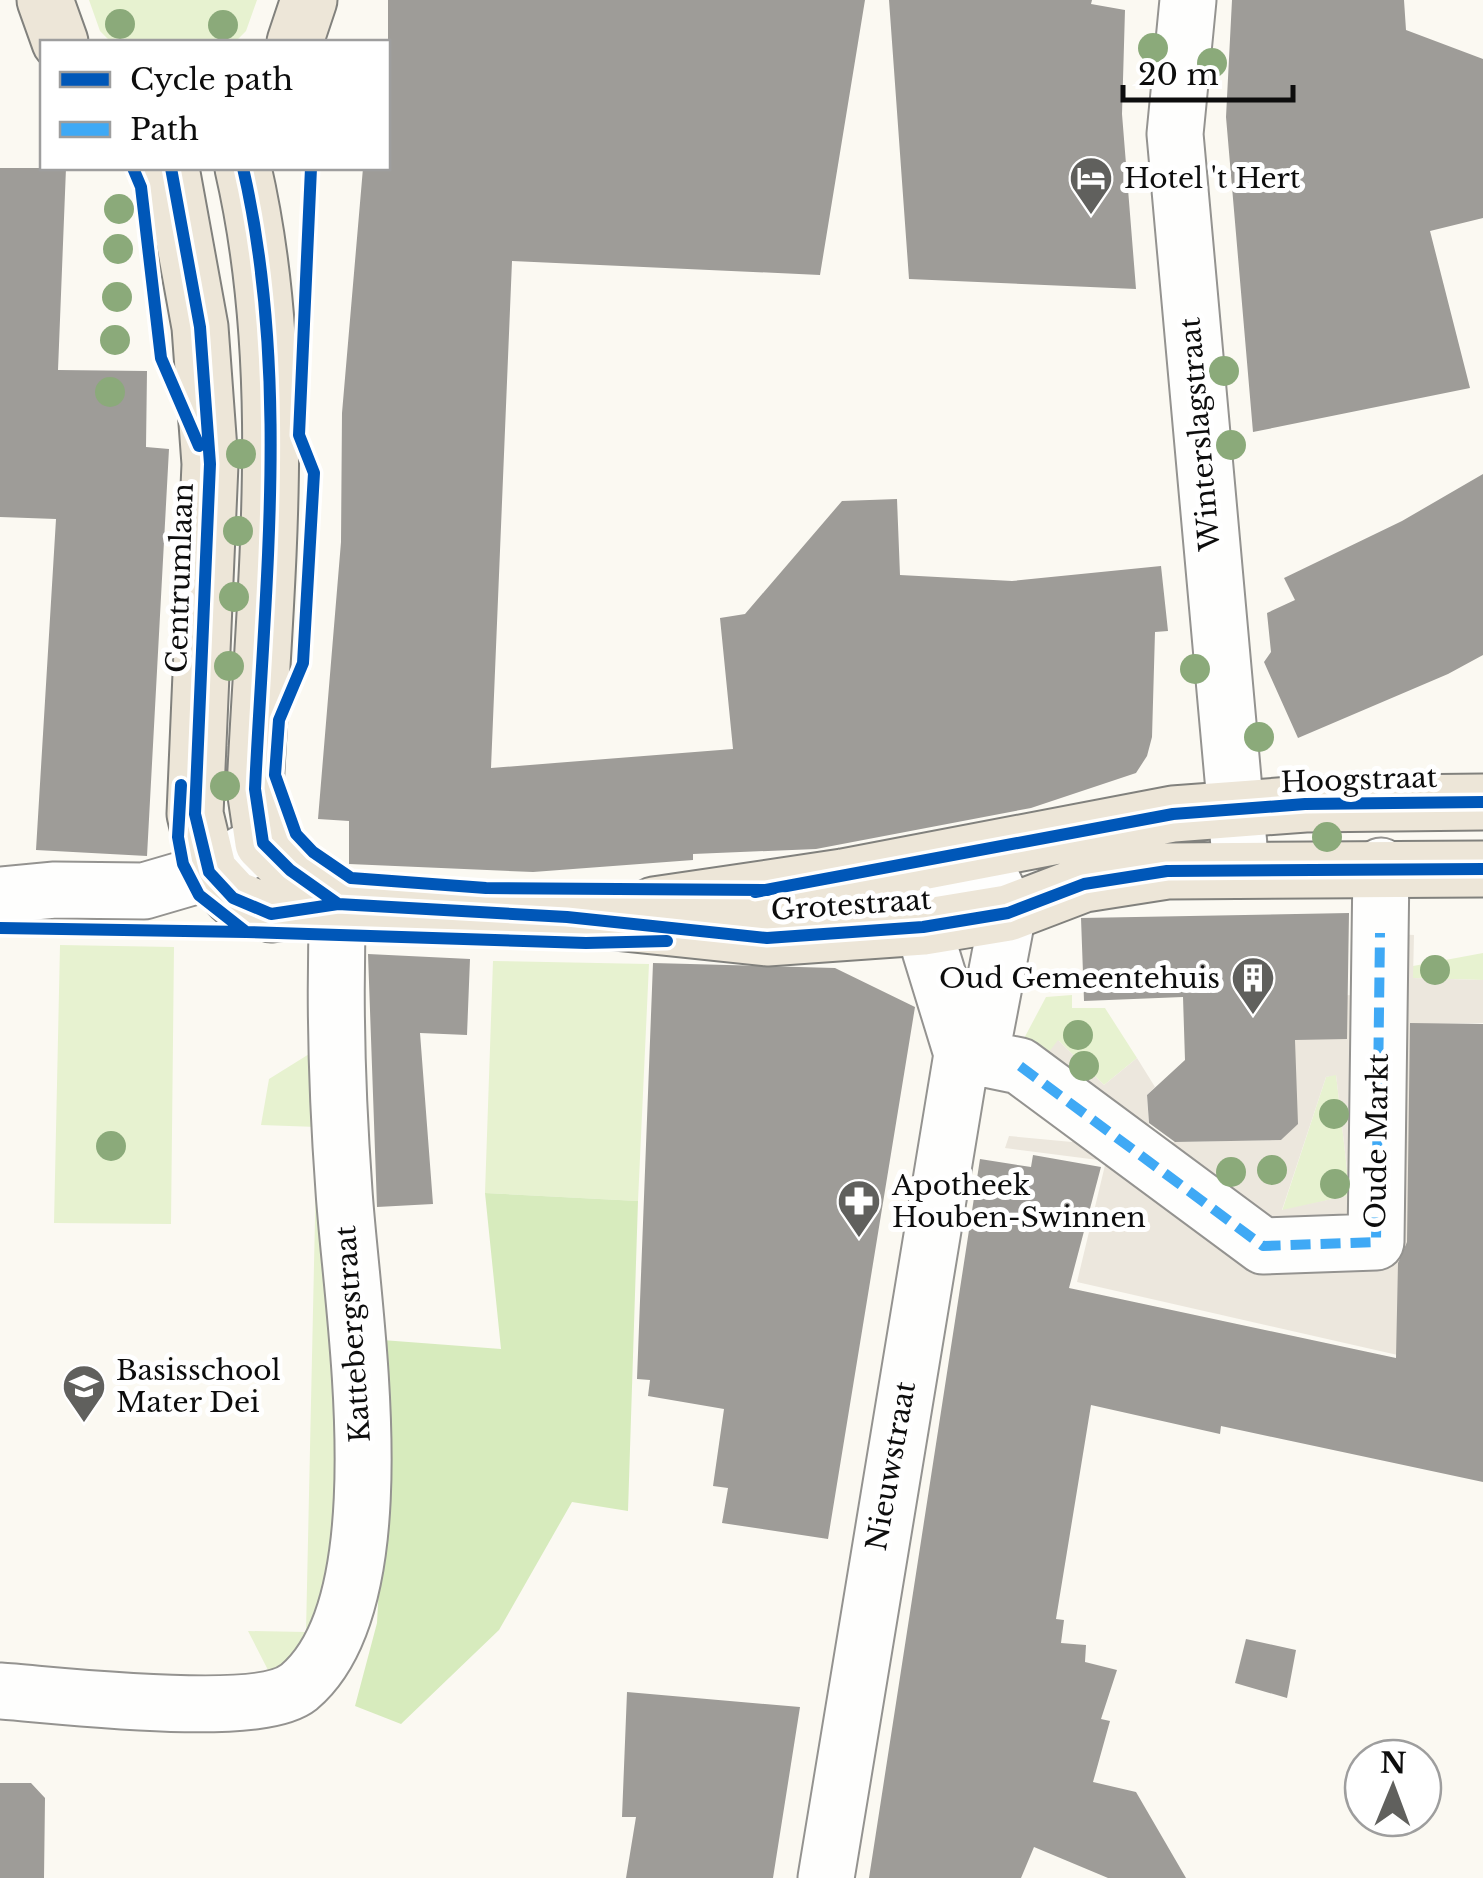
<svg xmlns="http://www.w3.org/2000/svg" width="1483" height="1878" viewBox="0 0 1483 1878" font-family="'Libre Baskerville',serif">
<rect width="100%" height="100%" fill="#fbf9f2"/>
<!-- green -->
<path fill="#e7f2d0" d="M89,0H257L246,31L235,42H111L100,31Z
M60,945L174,947L171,1224L54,1223Z
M1483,953V980L1412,978L1413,966Z
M493,961L649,964L638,1201L485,1193Z
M1072,995V1008H1105L1137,1058L1104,1085L1059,1041L1043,1060L1020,1046L1046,997Z
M314,1051L322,1072L341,1560L303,1661L268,1670L248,1631L306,1632L317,1127L261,1125L269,1079Z
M1336,1074L1350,1195L1282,1211L1326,1077Z"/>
<!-- forest -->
<path fill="#d7ebbd" d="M485,1193L638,1201L628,1511L572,1502L499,1630L401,1724L355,1706L377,1623L388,1422L382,1340L501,1349Z"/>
<!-- plaza -->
<path fill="#ece7dd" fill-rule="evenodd" d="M1380,933L1414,935L1413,978L1483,980V1023L1431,1024L1424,1361L1077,1282L1106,1161L1005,1148L1009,1136L1072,1142L1076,1128L1043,1060L1058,1040L1104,1085L1137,1058L1155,1087L1147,1095L1149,1127L1166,1142L1281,1140L1297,1124L1261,1081L1322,996L1353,995ZM1336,1075L1350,1195L1282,1210L1326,1077Z"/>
<!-- building -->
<path fill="#9e9c98" d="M388,0H865L820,275L512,261L491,768L733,749L720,618L745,614L842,501L897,499L900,575L1012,581L1161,566L1168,631L1155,632L1152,737L1147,756L1136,773L1031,808L816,849L693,854V860L533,872L349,864V821L318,819L341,542L342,413L363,168H388Z
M889,0H1092L1091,4L1125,10L1122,114L1136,289L909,279Z
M1232,0H1404L1406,30L1483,59V218L1430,231L1470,388L1253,432L1226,117Z
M0,168H66L58,370L147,371L146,447L169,449L147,856L36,850L56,519L0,517Z
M1483,474V655L1448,674L1298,738L1264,662L1271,652L1267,613L1295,600L1284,578L1402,521Z
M1349,913L1347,1039L1295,1040L1298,1124L1281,1140L1175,1142L1149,1123L1147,1095L1185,1060L1183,997L1084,1001L1081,918Z
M368,954L470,959L467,1035L420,1033L433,1204L377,1207Z
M653,963L835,968L915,1007L828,1539L722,1523L728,1488L713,1486L724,1409L648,1396L650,1380L637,1379Z
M1410,1023L1483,1024V1482L1221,1426L1220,1434L1091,1405L1056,1619L1064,1620L1061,1643L1086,1645L1085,1662L1117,1670L1101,1719L1110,1721L1093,1782L1136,1792L1186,1878H1108L1034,1847L1021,1878H869L980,1159L1031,1167L1033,1155L1101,1167L1069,1288L1396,1358L1398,1263L1407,1242Z
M1246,1639L1296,1650L1287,1698L1235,1683Z
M627,1692L800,1707L773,1878H626L636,1817H622Z
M0,1783H31L45,1798L44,1878H0Z"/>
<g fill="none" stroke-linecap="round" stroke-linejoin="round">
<!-- minor casing -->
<g stroke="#949390" stroke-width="59">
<path id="minor" d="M1188,0L1175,134L1241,868
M0,895L55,890L144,891L209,872L263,843
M962,1054L1020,1066L1263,1246L1376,1242L1381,866
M962,1054L985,1033L1008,913L979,853
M0,1691C58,1695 258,1720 299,1687C402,1600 352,1313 344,1191C337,1095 334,1000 338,904
M826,1878L962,1054L923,927L955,857"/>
</g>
<!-- major casing -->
<g stroke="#81817d" stroke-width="59">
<path id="major" d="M45,0L60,42
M295,42L309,0
M171,168L200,327L210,464L195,814L209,872L233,898L271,914L338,904L567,917L767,938L923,927L1008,913L1084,884L1167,871L1483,869
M243,168C290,372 265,582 255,789L263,843L290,870L338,904
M654,905L843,877L1173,814L1305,804L1483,802"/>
</g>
<!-- minor -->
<use href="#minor" stroke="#fefefd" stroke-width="55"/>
<!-- major -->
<use href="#major" stroke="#ede6d8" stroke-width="55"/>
<!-- quiet -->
<path stroke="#3fa9f5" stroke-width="10" stroke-dasharray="20 10" stroke-linecap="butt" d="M1020,1066L1263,1246L1376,1242L1380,933"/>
<!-- cycleway casing -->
<g stroke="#fff" stroke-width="19">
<path id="cycleway" d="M133,168L141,187L161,358L199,446
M171,168L200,327L210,464L195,814L209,872L233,898L271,914L338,904L567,917L767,938L923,927L1008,913L1084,884L1167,871L1483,869
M243,168C290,372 265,582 255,789L263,843L290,870L338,904
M311,168L299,435L314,473L303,663L279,720L275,775L296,834L313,852L351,878L486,888L768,890
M181,785L178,837L183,864L199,895L246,932L586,943L667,941
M755,892L1173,814L1305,804L1483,802
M0,928L246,932"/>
</g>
<!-- cycleway -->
<use href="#cycleway" stroke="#0057b8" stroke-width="12"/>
</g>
<!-- trees -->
<g fill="#8baa7a">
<circle cx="120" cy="24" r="15"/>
<circle cx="223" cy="25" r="15"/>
<circle cx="1153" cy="48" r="15"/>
<circle cx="1212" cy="63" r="15"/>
<circle cx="119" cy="209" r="15"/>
<circle cx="118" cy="249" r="15"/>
<circle cx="117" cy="297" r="15"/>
<circle cx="115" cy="340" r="15"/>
<circle cx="1224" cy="371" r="15"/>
<circle cx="110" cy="392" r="15"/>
<circle cx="1231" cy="445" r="15"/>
<circle cx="241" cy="454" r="15"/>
<circle cx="238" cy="531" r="15"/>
<circle cx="234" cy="597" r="15"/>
<circle cx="229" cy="666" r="15"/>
<circle cx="1195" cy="669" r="15"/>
<circle cx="1259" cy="737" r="15"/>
<circle cx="225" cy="786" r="15"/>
<circle cx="1327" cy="837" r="15"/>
<circle cx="1435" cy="970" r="15"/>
<circle cx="1078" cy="1035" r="15"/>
<circle cx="1084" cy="1066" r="15"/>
<circle cx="1334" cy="1114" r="15"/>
<circle cx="111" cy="1146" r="15"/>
<circle cx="1272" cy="1170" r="15"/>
<circle cx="1231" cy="1172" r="15"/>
<circle cx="1335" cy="1184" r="15"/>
</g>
<!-- icons -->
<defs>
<g id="hotel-pin" transform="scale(2.25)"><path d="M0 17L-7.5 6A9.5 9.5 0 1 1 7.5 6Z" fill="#60605d" stroke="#fff"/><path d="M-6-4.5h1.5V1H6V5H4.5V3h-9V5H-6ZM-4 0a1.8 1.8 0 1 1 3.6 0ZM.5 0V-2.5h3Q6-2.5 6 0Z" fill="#fff"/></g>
<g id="building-pin" transform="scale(2.25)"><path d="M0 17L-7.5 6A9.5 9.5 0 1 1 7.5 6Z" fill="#60605d" stroke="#fff"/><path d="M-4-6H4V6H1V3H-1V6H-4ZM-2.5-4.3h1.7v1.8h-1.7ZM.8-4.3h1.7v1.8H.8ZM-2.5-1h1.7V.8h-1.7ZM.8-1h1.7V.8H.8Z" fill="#fff"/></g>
<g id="pharmacy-pin" transform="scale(2.25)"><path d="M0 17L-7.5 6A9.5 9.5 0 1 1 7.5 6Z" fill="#60605d" stroke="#fff"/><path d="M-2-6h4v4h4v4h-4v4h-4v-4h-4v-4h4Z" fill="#fff"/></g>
<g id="school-pin" transform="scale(2.25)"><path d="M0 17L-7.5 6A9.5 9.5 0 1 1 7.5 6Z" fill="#60605d" stroke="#fff"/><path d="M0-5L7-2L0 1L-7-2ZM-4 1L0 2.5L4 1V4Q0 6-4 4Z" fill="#fff"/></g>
</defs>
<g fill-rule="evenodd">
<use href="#hotel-pin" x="1091" y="178"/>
<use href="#building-pin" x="1253" y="978"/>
<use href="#pharmacy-pin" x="859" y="1201"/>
<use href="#school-pin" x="84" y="1386"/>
</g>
<g text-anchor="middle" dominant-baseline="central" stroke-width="10" stroke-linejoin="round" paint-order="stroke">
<!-- poi labels -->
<g font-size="28" fill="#0d0d0d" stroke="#fff" text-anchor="start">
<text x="1124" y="178">Hotel 't Hert</text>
<text x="1220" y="978" text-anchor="end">Oud Gemeentehuis</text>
<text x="892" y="1185">Apotheek<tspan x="892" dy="32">Houben-Swinnen</tspan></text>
<text x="116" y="1370">Basisschool<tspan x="116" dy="32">Mater Dei</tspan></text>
</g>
<!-- street labels -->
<g font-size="28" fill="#0d0d0d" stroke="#fff">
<text transform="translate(1200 434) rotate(-95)">Winterslagstraat</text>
<text transform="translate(180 578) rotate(-88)">Centrumlaan</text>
<text transform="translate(1359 780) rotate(-2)">Hoogstraat</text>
<text transform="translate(851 905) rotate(-4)">Grotestraat</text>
<text transform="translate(1377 1141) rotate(-89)">Oude Markt</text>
<text transform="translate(353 1334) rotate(-94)">Kattebergstraat</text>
<text transform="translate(891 1466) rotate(-80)">Nieuwstraat</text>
</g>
</g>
<!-- legend -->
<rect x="40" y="40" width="350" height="130" fill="#ffffff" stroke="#9e9e9e" stroke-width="2.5"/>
<rect x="60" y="72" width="50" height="15" fill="#0057b8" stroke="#9e9e9e" stroke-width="2.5"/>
<text x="130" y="90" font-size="30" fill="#0d0d0d">Cycle path</text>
<rect x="60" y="122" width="50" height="15" fill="#3fa9f5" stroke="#9e9e9e" stroke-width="2.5"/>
<text x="130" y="140" font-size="30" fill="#0d0d0d">Path</text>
<!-- north arrow -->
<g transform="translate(1393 1788) rotate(1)"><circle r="48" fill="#ffffff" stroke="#9e9e9e" stroke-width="2.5"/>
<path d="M0-8L18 38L0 25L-18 38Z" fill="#60605d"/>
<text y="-15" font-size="28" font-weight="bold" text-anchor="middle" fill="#0d0d0d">N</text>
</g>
<!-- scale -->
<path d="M1123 85v15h170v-15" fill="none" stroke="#0d0d0d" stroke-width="5"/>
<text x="1138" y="85" font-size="30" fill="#0d0d0d" stroke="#ffffff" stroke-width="8" paint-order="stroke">20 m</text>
</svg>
